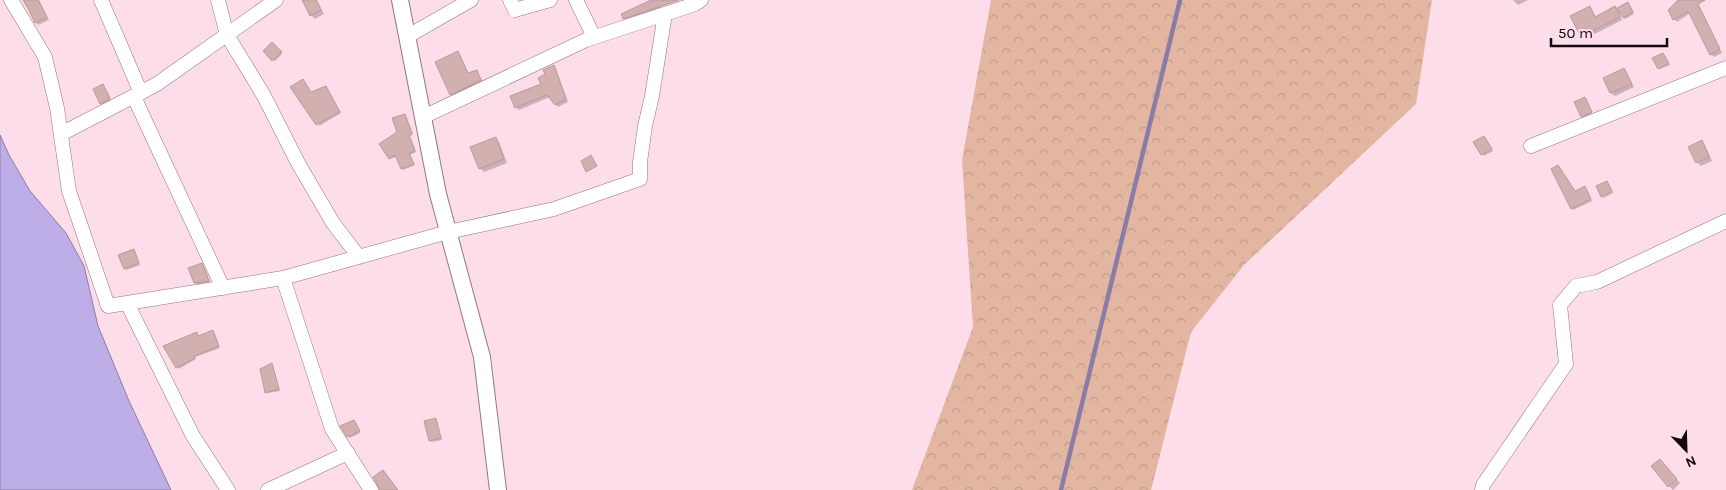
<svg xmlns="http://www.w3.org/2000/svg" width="1726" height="490" viewBox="0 0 1726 490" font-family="Karla,sans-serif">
<defs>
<pattern id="forest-crowns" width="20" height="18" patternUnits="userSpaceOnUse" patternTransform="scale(1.25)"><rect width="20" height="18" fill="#e3b6a2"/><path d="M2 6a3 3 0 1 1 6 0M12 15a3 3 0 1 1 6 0" fill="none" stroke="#c29b8a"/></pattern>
</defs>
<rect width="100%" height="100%" fill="#fdddea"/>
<!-- forest -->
<path fill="url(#forest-crowns)" d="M991,0H1432L1416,104L1244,265L1191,332L1151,490H912L973,327L962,160Z"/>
<!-- water -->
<path fill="#beaee8" stroke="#8a7ca6" d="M0,135L9,155L30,191L66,233L84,266L98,326L129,401L171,490H0Z"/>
<!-- shadow -->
<path fill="#0003" d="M22,0H39L49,20L38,25Z
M303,0H317L324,14L315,19L311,15Z
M654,0H657L661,8L625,20L624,18Z
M1513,0H1528L1518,5Z
M1680,0H1695L1697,2L1722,53L1714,57L1711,54L1690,13L1677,22L1674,19Z
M1629,5L1634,14L1625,19L1619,13L1622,20L1585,39L1582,36L1590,8L1596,17L1615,8L1621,14Z
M272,44L282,54L275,61L264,51Z
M458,53L469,74L477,71L483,82L453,96L451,94Z
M1663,54L1670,65L1660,69L1659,68Z
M554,66L556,69L568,102L558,107L550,97L519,110L516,107L542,85L546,75Z
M1624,69L1627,73L1634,87L1615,96L1611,93L1605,78Z
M103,86L111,100L102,105L101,103Z
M327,89L341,113L319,126L311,93Z
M1586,100L1592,114L1583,117L1582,116Z
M406,117L413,135L410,136L416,152L410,155L415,165L403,170L397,156L391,159L390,158Z
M496,138L499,142L507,163L484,172L480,168Z
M1486,139L1493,151L1484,156L1475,143Z
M1701,142L1705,145L1712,161L1701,166L1697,162Z
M1607,182L1613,193L1603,198L1602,196Z
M1585,188L1592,201L1573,210L1572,208L1575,192Z
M135,252L140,265L126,270L120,256Z
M201,265L205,268L211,284L199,286L195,283Z
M214,333L220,348L195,357L196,359L179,369L165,347Z
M272,364L280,391L268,393L267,392Z
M436,419L442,440L432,442L430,441Z
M356,423L360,433L350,438L348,436Z
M1663,464L1680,483L1673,490L1669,486Z"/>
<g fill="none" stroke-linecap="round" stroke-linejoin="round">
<!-- stream -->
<path stroke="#8a7ca6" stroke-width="4.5" d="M1061,490L1180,0"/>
</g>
<!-- building -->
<path fill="#d2b0b0" stroke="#bb9a9a" d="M24,0H38L47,17L35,23Z
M302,0H316L321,10L310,16Z
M651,0H679L623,19L621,14Z
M1678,0H1705L1698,4L1720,49L1710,55L1688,11L1673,20L1668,10Z
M1628,2L1633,12L1623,18L1617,8Z
M1590,6L1595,17L1615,6L1620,17L1581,37L1570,16Z
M272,42L282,52L272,61L263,51Z
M458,51L468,73L477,70L481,80L450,95L435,62Z
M1663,53L1669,63L1658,69L1652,58Z
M554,65L566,99L555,105L547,95L515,108L510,96L541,84L538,78L545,74L543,70Z
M1624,68L1632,84L1610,93L1603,78Z
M303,79L311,92L326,86L340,112L316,125L290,87Z
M103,84L110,98L100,104L93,89Z
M1585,97L1592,112L1581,117L1574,102Z
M405,114L412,133L409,135L415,151L409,153L414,164L401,169L395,155L389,159L379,144L397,132L392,118Z
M1484,136L1492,149L1481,155L1473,142Z
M496,137L504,159L479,169L470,147Z
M1702,140L1709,157L1696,163L1688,147Z
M591,155L597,166L586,172L581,161Z
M1558,165L1575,191L1585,186L1591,199L1571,209L1551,169Z
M1607,181L1612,191L1601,197L1596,186Z
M134,249L139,263L124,269L118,255Z
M202,263L209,281L194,283L188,268Z
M213,330L219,346L194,356L195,358L176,368L163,346L197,332L198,336Z
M272,363L279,389L265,393L260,369Z
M436,418L441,438L429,441L424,421Z
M354,420L360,431L347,437L340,426Z
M1660,459L1677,479L1668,487L1651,466Z
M383,470L398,490H380L373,477Z"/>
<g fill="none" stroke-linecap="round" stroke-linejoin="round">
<!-- minor casing -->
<g stroke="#927682" stroke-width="15">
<path id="minor" d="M11,0L45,57L57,108L69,191L108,306L283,278L448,232L554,209L640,179V162L645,126L652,96L665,14
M101,0L141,93
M218,0L227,35L264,96L298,163L333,223L359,257
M510,0L515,10L550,0
M576,0L594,37
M408,36L471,0
M134,97L223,288
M423,117L586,40L695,4L701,0
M61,134L157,84L276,0
M1531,146L1726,68
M283,278L332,429L371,490
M127,303L193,436L228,490
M268,490L348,453
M1482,490L1483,485L1566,364L1560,305L1576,286L1597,282L1726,221"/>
</g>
<!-- tertiary casing -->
<g stroke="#927682" stroke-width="18">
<path id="tertiary" d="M400,0L438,194L482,357L498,490"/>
</g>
<!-- minor -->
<use href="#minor" stroke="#fff" stroke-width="14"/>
<!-- tertiary -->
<use href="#tertiary" stroke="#fff" stroke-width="16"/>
</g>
<!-- north arrow -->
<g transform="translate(1686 450) rotate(157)" stroke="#fdddea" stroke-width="4" paint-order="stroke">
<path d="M0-4L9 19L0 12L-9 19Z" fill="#12080d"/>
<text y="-8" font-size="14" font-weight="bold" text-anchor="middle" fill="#12080d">N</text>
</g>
<!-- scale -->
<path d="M1551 38v8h116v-8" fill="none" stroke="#12080d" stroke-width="2.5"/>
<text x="1558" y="38" font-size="15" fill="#12080d" stroke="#fdddea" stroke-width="4" paint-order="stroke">50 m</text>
</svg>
